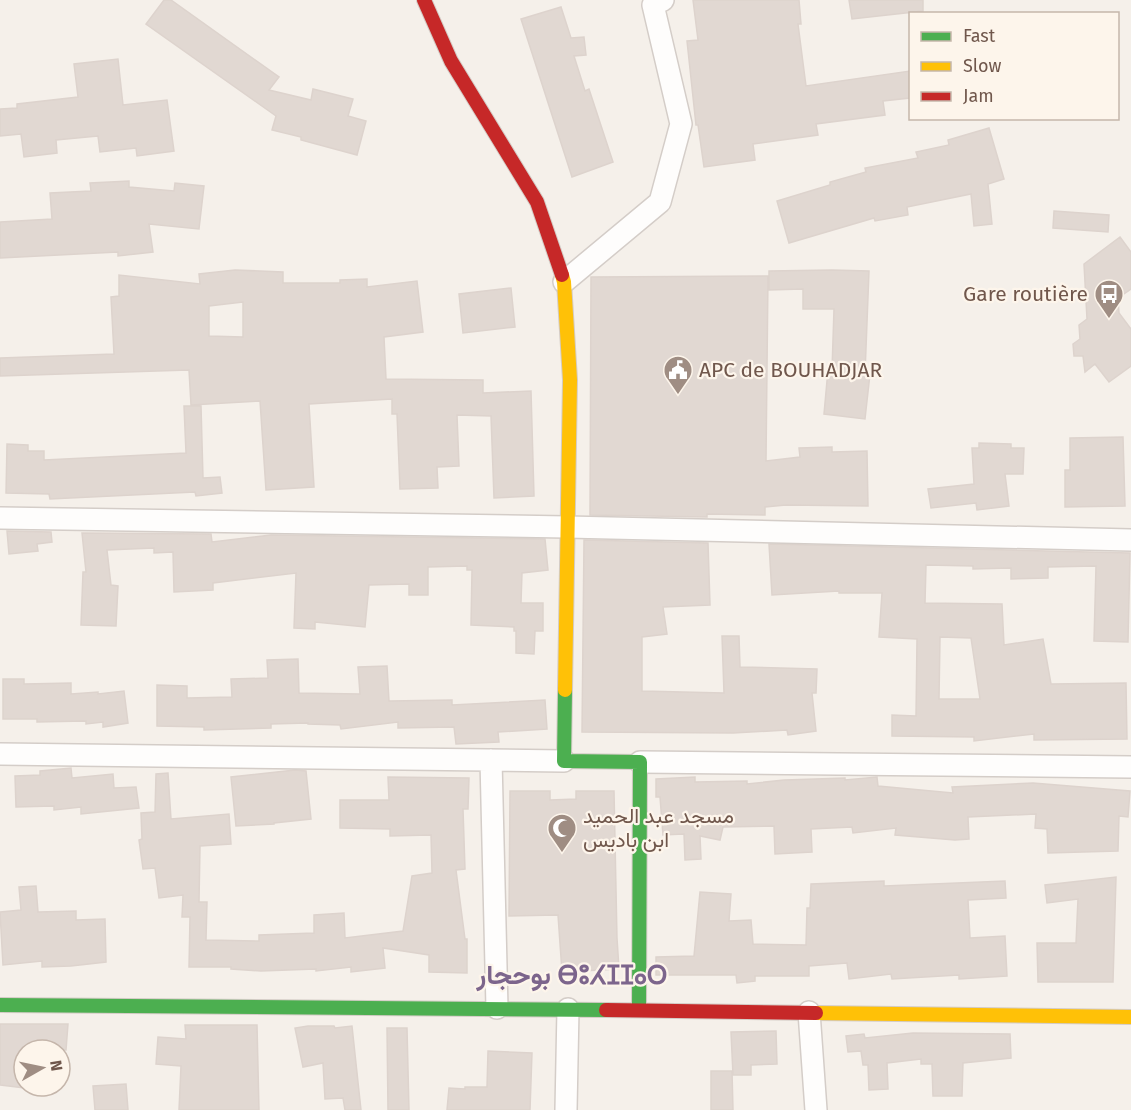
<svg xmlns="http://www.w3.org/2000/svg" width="1131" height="1110" viewBox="0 0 1131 1110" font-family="'Fira Sans',Vazirmatn,'Noto Sans Tifinagh',sans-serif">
<rect width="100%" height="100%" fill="#f5f0ea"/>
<!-- building -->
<path fill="#e1d8d2" stroke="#ddd3cd" stroke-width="1.5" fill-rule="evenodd" d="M164,0H171L279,77L269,90L311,100L313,89L353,99L348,116L366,121L357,155L301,140V137L272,130L276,116L146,24Z
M693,0H799L801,24H798L806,86L910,71V98L883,101L885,115L816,124L818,135L753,144L755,160L704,167L698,125H696L687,41L698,40Z
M849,0H923V11L852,19Z
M561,7L571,38L584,37L586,55L574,56L585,91L589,89L613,162L572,177L521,19Z
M118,59L123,105L167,100L174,151L137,156L136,148L100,152L98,136L56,140L57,153L24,157L21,134L0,136V109L17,108V104L78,97L74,64Z
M989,128L1004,179L988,184L992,224L974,226L971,194L907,207L908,215L875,221L874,218L789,243L777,201L830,185V182L866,172L865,168L918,158L916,152L949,145L948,140Z
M129,181V187L174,191L175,183L204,186L199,229L149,224L153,252L118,256V252L0,258V222L52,219L50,193L91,191L90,183Z
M1054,211L1109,215L1108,232L1053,228Z
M1120,237L1131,252V289L1118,298L1119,313L1131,329V366L1109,382L1095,364L1085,372L1083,356H1074L1073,344L1080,339L1079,325L1087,319L1084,264Z
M235,270L283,272V283H340V280L367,279V287L417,281L423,332L384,337L386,379L483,380V393L531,391L534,496L494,498L491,416L457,415L459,466L437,467L438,488L400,489L397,414H392V399L309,404L314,487L266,490L260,401L191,405L189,370L0,376V358L114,354L111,297L119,296V275L200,284L199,274ZM243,302V337L209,336V306Z
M832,270L869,271L865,374H870L865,419L824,414L828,370H832L834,309H803V289L769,290V271Z
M768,276L766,461L800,457L799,448L832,447V452L867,451L868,506L786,505L765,507V515L707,514V517L590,515L591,277Z
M511,288L515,327L463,333L459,294Z
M184,406H201L203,478L220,477L222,493L196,496L195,492L50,499L49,494L6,493L7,444L28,445V451H44V460L186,453Z
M1123,437L1125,506L1065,507V470H1070V438Z
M979,443L1011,444V448H1024L1023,474H1005L1009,506L977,510L976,503L931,508L928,489L974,484L972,448H979Z
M7,531L51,532L52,542L37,544L38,551L9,554Z
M82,533L211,534L212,542L271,535L545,539L548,570L522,573L521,603H543V631H535L534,654L516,653V631H514V627L471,625L472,570H467V566L428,567V595H409V584L369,585L365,627L315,622V629L294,628L296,573L213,583V590L174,592L173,552L154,553V548L107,550L111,585L118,586L116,626L81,625L83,572H86Z
M584,540L708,543L710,605L663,607L667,634L642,637V691L724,693L722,636H739L740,667L817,669L816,693H812L816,731L788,735L787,730L733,733L582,732Z
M769,544L1130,553L1128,642L1094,641L1096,566L1048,567V578L1011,579V568L973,569V566L926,565L925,603L1002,604L1004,645L1043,639L1051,684L1126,683L1127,739L1034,740V734L974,741V737L892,736V715L916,716L917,639L879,637L882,593H839V591L772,595ZM940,637L971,638L980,699H939Z
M298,659L299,693L360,694L358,667L387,666L389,701L452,700V705L545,700L547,729L498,732L499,742L456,744L454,727L398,728V722L341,729L340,725L308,724V723L271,724V728L204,730V727L157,726V685L187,686V698L232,697L231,679L268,678L267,660Z
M3,679H24V684L71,683V694L98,692V694L124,691L128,723L103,727V722L86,724V721L37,722V719H3Z
M71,768L72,778L113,774L114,788L136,787L139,808L81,814V807L54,810V806L16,807L15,776L40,775V771Z
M295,770L306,771L311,819L274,823V824L236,826L231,777Z
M168,773L171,819L229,814L231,844L200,846L199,902H207L206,940L259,941V935L314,933V915L344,913L345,938L403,931L412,876L432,873L431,835L390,836V829L340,828V800H389L388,777L469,778L468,809H463L465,869L456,870L465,939H467V973L429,972V955L383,948L385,968L351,972V967L316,971V969L261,971L231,969V967H189L190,917H182L183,895L159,898L155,868L143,869L139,840L142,839L141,813L155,812L156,774Z
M695,777V782L747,781V784L784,780L845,778V780L877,777L878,786L953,793L952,787L1033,783L1130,791L1128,817L1119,816L1118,851L1048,853L1047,829L1035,828L1036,814L968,817L969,839L955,840L895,835L896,828L853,833L852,827L811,829L812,852L775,854L774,826L723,827L720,840L700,836L701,859L685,860L684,834L663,835L660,797H656V779Z
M510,791H550V800L576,799V791H614L617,938L619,969L562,972L558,915L509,916Z
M1116,877L1113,982H1038L1037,943H1076L1078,899L1047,903L1045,885Z
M884,881V886L1005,881L1006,898L968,900L970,938L1005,936L1007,976L959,979V975L892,979L891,974L849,979L847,963L809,966V976H755V981L737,983L736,975H656V957L694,956L700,892L731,894L729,921L751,920L753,944L806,945L807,908H810L811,884Z
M36,886L38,912L76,911V920L105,919L106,962L71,966L42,967V961L3,965L0,912L21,910L19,887Z
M0,1024H68L66,1050H24V1088L0,1085Z
M185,1025H257L259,1110H179L181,1066L156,1064L158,1037L186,1039Z
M308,1026H334L335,1028L352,1026L361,1110H345L343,1098L325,1099L323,1063L303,1067L295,1028Z
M387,1028H407L409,1110H388Z
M776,1031L777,1064L751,1065V1075H733L731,1032Z
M913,1033L1010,1034L1011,1058L963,1063L962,1096H933L932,1064H921V1059L887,1063L888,1089L869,1090L868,1065H863L861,1051L848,1052L846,1036L864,1034L865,1038Z
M488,1051L532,1053L530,1110H447L449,1088L465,1089V1087H487Z
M711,1071H732L733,1110H711Z
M126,1084L128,1110H95L93,1086Z"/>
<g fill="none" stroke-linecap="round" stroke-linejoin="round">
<!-- street casing -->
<g stroke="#d4cdc8" stroke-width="24">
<path id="street" d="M564,282L660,202L681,124L653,5L663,0
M0,518L567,527L1131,540
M0,754L564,761
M491,760L497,1008
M640,762L1131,767
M809,1012L816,1110
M566,1110L568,1009"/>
</g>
<!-- fast casing -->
<g stroke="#d4ccc6" stroke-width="16">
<path id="fast" d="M565,690L564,761L640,762L639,1010
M0,1005L606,1010"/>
</g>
<!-- slow casing -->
<g stroke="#d4ccc6" stroke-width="16">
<path id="slow" d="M562,275L564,282L570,380L565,690
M816,1013L1131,1017"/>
</g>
<!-- jam casing -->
<g stroke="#d4ccc6" stroke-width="16">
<path id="jam" d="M424,0L451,61L537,202L562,275
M606,1010L816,1013"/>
</g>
<!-- street -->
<use href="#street" stroke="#fefdfc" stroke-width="21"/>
<!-- fast -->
<use href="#fast" stroke="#4caf50" stroke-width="14"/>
<!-- slow -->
<use href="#slow" stroke="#ffc107" stroke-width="14"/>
<!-- jam -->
<use href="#jam" stroke="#c62828" stroke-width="14"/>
</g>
<!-- icons -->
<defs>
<g id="bus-pin" transform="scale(1.5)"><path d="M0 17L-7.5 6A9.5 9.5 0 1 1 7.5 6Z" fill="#9f8d83" stroke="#fdf5eb"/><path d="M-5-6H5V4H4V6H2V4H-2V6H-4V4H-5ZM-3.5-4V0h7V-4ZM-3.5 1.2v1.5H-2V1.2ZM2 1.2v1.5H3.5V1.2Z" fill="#fff"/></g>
<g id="civic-pin" transform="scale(1.5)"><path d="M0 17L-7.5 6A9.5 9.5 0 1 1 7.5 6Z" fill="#9f8d83" stroke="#fdf5eb"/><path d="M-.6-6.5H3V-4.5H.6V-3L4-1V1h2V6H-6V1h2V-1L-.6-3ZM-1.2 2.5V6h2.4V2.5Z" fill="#fff"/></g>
<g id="mosque-pin" transform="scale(1.5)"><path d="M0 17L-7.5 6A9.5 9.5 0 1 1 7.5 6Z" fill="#9f8d83" stroke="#fdf5eb"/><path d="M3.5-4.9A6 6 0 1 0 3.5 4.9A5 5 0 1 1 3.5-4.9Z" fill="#fff"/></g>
</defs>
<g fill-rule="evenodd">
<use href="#bus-pin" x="1109" y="294"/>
<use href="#civic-pin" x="678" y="370"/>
<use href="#mosque-pin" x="562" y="828"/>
</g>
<g text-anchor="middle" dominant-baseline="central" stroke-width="4.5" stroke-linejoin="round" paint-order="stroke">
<!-- poi labels -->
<g font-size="21" fill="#70574c" stroke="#fdf5eb" text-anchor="start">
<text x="1088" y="294" text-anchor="end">Gare routière</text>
<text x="699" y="370">APC de BOUHADJAR</text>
<text x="583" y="816">مسجد عبد الحميد<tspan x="583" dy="24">ابن باديس</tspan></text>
</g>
<!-- district labels -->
<g font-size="27" font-weight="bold" fill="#7c658c" stroke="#fdf5eb">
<text x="572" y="975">بوحجار ⴱⵓⵃⵊⵊⴰⵔ</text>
</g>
</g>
<!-- legend -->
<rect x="909" y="12" width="210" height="108" fill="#fdf5eb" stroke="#c5b6ab" stroke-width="1.5"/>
<rect x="921" y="32" width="30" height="9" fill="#4caf50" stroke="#c5b6ab" stroke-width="1.5"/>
<text x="963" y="42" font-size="18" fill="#70574c">Fast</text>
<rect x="921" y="62" width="30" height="9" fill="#ffc107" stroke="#c5b6ab" stroke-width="1.5"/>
<text x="963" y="72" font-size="18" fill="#70574c">Slow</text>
<rect x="921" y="92" width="30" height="9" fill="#c62828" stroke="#c5b6ab" stroke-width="1.5"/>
<text x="963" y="102" font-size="18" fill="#70574c">Jam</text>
<!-- north arrow -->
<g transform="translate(42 1068) rotate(81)"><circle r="28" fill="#fdf5eb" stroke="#c5b6ab" stroke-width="1.5"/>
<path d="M0-4.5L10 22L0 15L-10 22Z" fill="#9f8d83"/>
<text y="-9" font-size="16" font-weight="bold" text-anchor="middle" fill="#70574c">N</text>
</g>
</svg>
